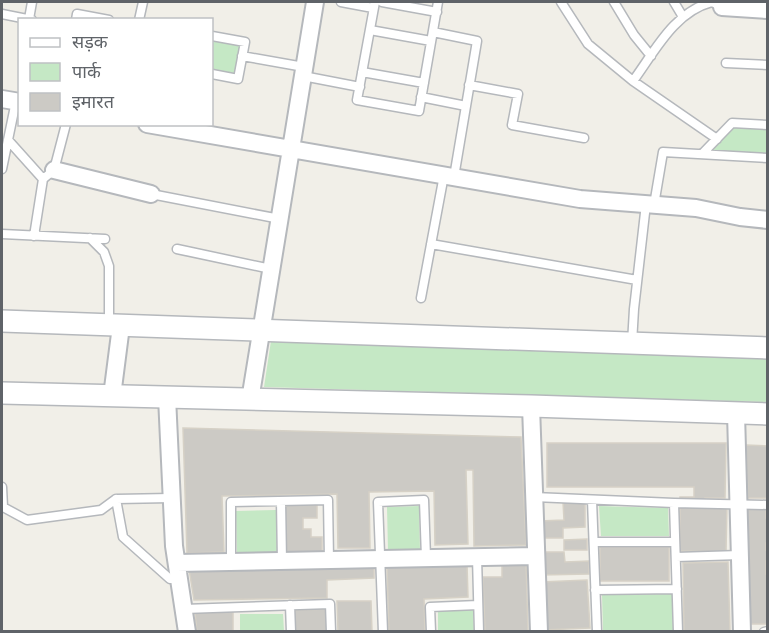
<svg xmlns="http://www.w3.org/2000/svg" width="769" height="633" viewBox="0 0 769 633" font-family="'Exo 2','Noto Sans Devanagari',sans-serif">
<rect width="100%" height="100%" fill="#f1efe8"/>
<!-- green -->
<path fill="#c5e8c5" d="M212,37L244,43L237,77L212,73Z
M733,124L767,126V157L704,153Z
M271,341L767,357V402L264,387Z
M419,506L420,551H388L387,507Z
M599,506L668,508L669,536H601Z
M276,510L277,553L237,554L236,511Z
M672,594L673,630L603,631L602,595Z
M473,610L474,631H438V611Z
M283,614L284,631H240V614Z"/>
<!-- building -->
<path fill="#cccac5" stroke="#d6d1c6" stroke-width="1.5" d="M183,428L521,437L526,545L474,546L473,470H466L468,544L435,545L434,491L369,492L370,548H338L337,494L222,496L224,552L187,553Z
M547,443H726L725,498H705V506H727L726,552L680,551V497H694V487H547Z
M746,445L768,446V498H748Z
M563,502H585V527L563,528V538H540V521L564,520Z
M284,505H317V518H303V529H311V537H322V553H284Z
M746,508H766V518H768V543H766V550H768V561H766V574H768V624H749Z
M587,539V550H564V540Z
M600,547H669V581H600Z
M540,552H564L565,562L589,561V574L541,575Z
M374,562V578L327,580V598L194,600L189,569Z
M502,562H526L528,632H485L483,577H502Z
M728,562L730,632H684L683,563Z
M467,564L468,597L424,599L425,632H389L387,567Z
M587,580L590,628L543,630L541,582Z
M337,601H371L372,632H338Z
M326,609L327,632H295V610Z
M233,612V632H197L195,613Z"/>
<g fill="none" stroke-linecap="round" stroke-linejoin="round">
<!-- service casing -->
<g stroke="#b5b8bc" stroke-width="11">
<path id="service" d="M341,2L373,8
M375,2L357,100L419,111L438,2
M382,2L437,12
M561,2L588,44L633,81L717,139
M614,2L634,35L651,56
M674,2L683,17
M2,14L32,20
M29,19L32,2
M76,20L77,14L109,20
M139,20L143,2
M370,30L431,41
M433,32L477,41L454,177
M212,36L245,42L238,79L212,74
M242,56L304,67
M726,63L768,65
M362,72L424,83
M303,76L360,87
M633,81C655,51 674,12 712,2L722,7
M469,85L518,94L512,125L584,138
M421,97L466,106
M8,140L43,179
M702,154L732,123L768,125
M2,169L16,101
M151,194L280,219
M654,205L663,152L768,158
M2,234L105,239
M34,236L43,179L54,170L66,124
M90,238L104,252L109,266V324
M431,244L637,280
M177,249L271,269
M421,298L444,175
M632,343L634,309L646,204
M2,487L3,507L27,520L101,510L116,499
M534,497L674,503L768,505
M171,498L116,499L123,537L170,579H179
M592,500L597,632
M281,501L282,561
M674,503L678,632
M594,542H675
M477,557L479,632
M676,557L740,555
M231,562V502L328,500L329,560
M595,590L677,589
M290,605L291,632
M184,609L330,604L331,632
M383,632L378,502L424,500L426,558
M431,632L430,607L478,605
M764,632L768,631"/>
</g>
<!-- minor casing -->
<g stroke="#b5b8bc" stroke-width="20">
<path id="minor" d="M722,7L768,10
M2,99L20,102
M147,124L580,199L696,208L740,217L768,220
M54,170L151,194
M112,396L121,326
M167,397L174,546L187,632
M250,400L315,2
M531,406L539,632
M736,413L742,632
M177,563L536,556"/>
</g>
<!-- tertiary casing -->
<g stroke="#b5b8bc" stroke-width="24">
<path id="tertiary" d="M2,321L768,348
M2,393L531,406L768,414"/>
</g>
<!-- service -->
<use href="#service" stroke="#fff" stroke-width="8"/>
<!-- minor -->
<use href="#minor" stroke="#fff" stroke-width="16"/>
<!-- tertiary -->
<use href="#tertiary" stroke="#fff" stroke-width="21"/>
</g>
<!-- border -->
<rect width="769" height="633" fill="none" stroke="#5f6368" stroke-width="6"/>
<!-- legend -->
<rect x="18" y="18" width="195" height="108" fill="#ffffff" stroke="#bfc1c3" stroke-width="1.5"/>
<rect x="30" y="38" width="30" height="9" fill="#ffffff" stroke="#bfc1c3" stroke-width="1.5"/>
<text x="72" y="48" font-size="18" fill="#5f6368">सड़क</text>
<rect x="30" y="63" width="30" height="18" fill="#c5e8c5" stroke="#bfc1c3" stroke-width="1.5"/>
<text x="72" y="78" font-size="18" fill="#5f6368">पार्क</text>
<rect x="30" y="93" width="30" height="18" fill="#cccac5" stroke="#bfc1c3" stroke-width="1.5"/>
<text x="72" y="108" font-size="18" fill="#5f6368">इमारत</text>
</svg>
